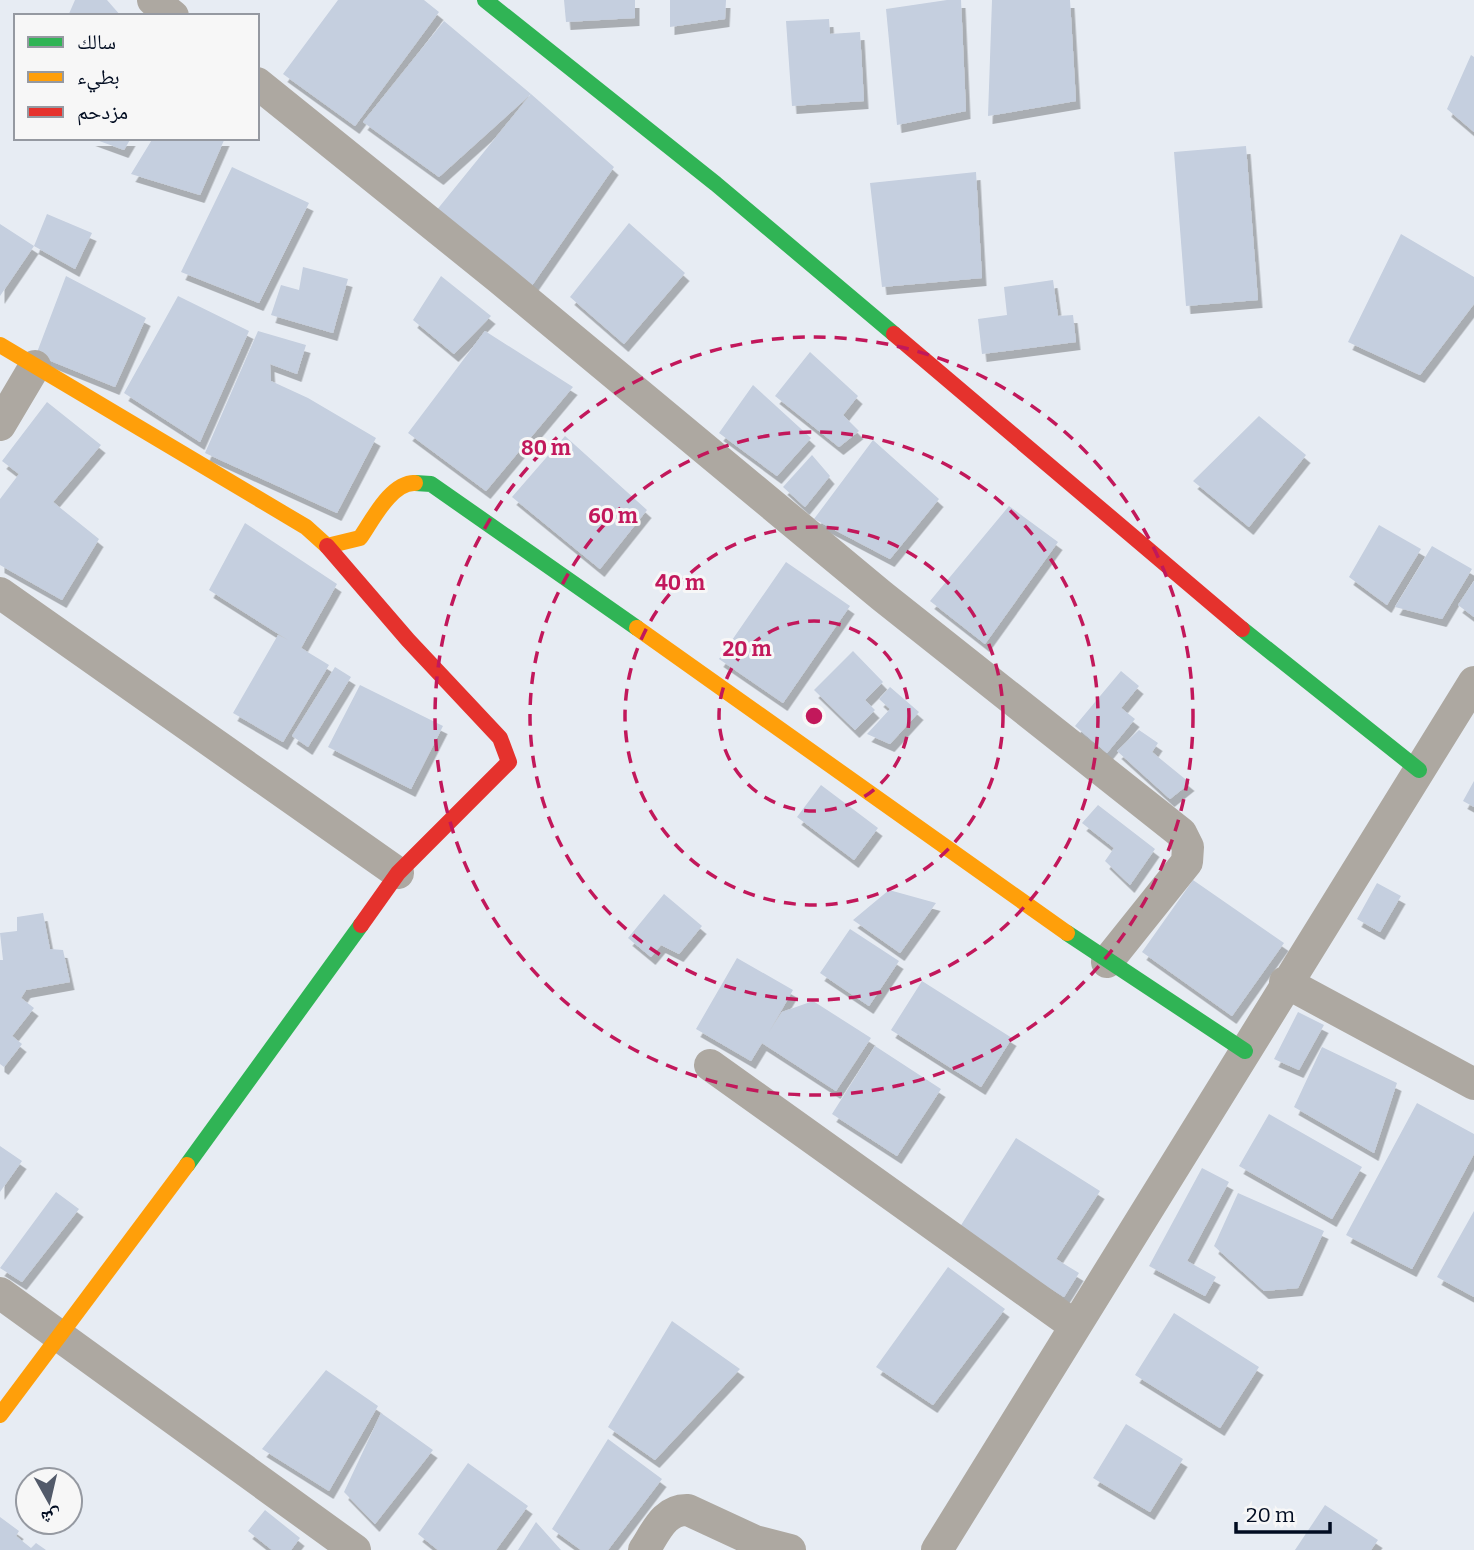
<svg xmlns="http://www.w3.org/2000/svg" width="1474" height="1550" viewBox="0 0 1474 1550" font-family="Bitter,'Noto Naskh Arabic',serif">
<defs>
<filter id="shadow"><feDropShadow dx="4.5" dy="8" stdDeviation="0" flood-color="#0004"/></filter>
</defs>
<rect width="100%" height="100%" fill="#e7ecf3"/>
<!-- building -->
<path fill="#c5cfdf" filter="url(#shadow)" d="M75,0H107L121,16H68Z
M338,0H424L439,12L355,126L283,74Z
M564,0H635V18L566,22Z
M670,0H726L725,19L670,27Z
M947,0H961L966,111L897,125L886,9Z
M992,0H1070L1076,101L988,116Z
M829,19L830,34L860,32L864,101L792,106L786,21Z
M444,21L531,94L439,177L363,122Z
M1471,55L1474,57V132L1447,109Z
M531,94L614,167L531,287L436,211Z
M91,138H131L124,150Z
M153,138H225L200,195L131,174Z
M1246,146L1258,300L1186,306L1174,152Z
M232,167L309,203L259,303L181,272Z
M976,172L982,278L882,287L870,183Z
M47,214L92,233L75,269L34,246Z
M629,223L685,273L624,344L570,297Z
M0,224L34,246L0,296Z
M1401,234L1474,277V304L1420,375L1348,342Z
M303,267L348,279L333,333L271,315L281,285L299,290Z
M66,276L146,318L115,387L36,355Z
M441,276L491,316L454,354L413,320Z
M1053,280L1058,316L1073,315L1076,342L982,354L978,319L1007,315L1004,287Z
M178,296L249,331L200,442L124,393Z
M258,331L306,345L297,374L270,364L271,381L308,398L376,438L337,513L205,453Z
M485,331L573,387L486,491L408,433Z
M810,352L858,396L843,415L859,431L839,447L775,396Z
M753,385L811,438L777,476L719,433Z
M47,402L101,445L53,502L99,539L62,600L0,565V499L19,474L2,461Z
M1259,416L1306,455L1249,527L1193,481Z
M565,436L647,510L600,569L512,497Z
M873,440L939,499L890,559L814,519Z
M812,455L830,476L805,507L783,487Z
M1009,506L1058,542L985,644L930,601Z
M245,523L337,584L301,648L329,665L283,742L233,713L278,635L288,640L209,590Z
M1379,525L1421,549L1387,605L1349,577Z
M1432,546L1472,569L1442,619L1395,607Z
M786,562L850,606L783,703L719,659Z
M1474,581V617L1458,605Z
M853,651L883,682L865,700L875,710L855,730L814,690Z
M335,667L351,677L308,747L292,736Z
M1121,671L1139,686L1121,708L1135,719L1107,753L1075,726Z
M360,685L443,726L411,789L328,747Z
M890,687L919,712L890,744L867,734L890,709L879,699Z
M1139,730L1158,743L1152,752L1190,783L1170,799L1117,751Z
M1474,781V807L1463,801Z
M821,785L878,828L854,860L797,817Z
M1098,805L1155,849L1130,885L1105,861L1114,848L1082,823Z
M1193,880L1284,943L1232,1016L1142,952Z
M1377,883L1401,896L1380,932L1357,919Z
M889,890L936,903L900,953L853,920Z
M664,894L702,926L679,954L661,945L651,957L628,938Z
M43,913L50,949L63,950L70,982L26,990L21,998L34,1008L12,1036L22,1044L4,1067L0,1064V960H3L0,933L17,931V917Z
M850,929L899,961L869,1006L820,973Z
M737,958L793,990L769,1032L782,1012L813,1001L871,1038L836,1091L762,1043L751,1061L696,1029Z
M922,981L1012,1038L981,1087L891,1030Z
M1298,1012L1324,1025L1299,1070L1274,1059Z
M875,1046L941,1089L897,1156L832,1114Z
M1322,1047L1397,1083L1374,1153L1294,1107Z
M1417,1103L1474,1134V1154L1412,1269L1346,1235Z
M1269,1114L1362,1167L1332,1219L1239,1166Z
M1016,1138L1100,1191L1056,1259L1079,1273L1064,1297L958,1230Z
M0,1146L22,1161L0,1192Z
M1202,1168L1229,1182L1187,1261L1216,1277L1205,1296L1149,1266Z
M56,1192L79,1209L22,1282L0,1268Z
M1238,1193L1324,1231L1298,1288L1264,1291L1214,1246Z
M1474,1211V1297L1437,1277Z
M948,1267L1005,1309L933,1405L876,1367Z
M1174,1313L1259,1367L1220,1428L1135,1375Z
M672,1321L740,1369L655,1460L608,1427Z
M326,1370L378,1406L329,1491L262,1449Z
M381,1413L433,1450L375,1524L344,1492Z
M1126,1424L1183,1459L1150,1512L1093,1478Z
M608,1439L662,1479L608,1550H581L552,1529Z
M468,1463L528,1506L496,1550H438L418,1534Z
M1325,1505L1378,1540L1371,1550H1295Z
M265,1510L300,1538L291,1550H272L248,1531Z
M0,1517L19,1531L16,1536L31,1548L36,1543L46,1550H0Z
M536,1522L561,1550H518Z"/>
<g fill="none" stroke-linecap="round" stroke-linejoin="round">
<!-- street -->
<path stroke="#ada8a1" stroke-width="32" d="M153,0L173,16
M257,83L499,278L882,596L1181,833L1188,847L1187,862L1107,962
M0,425L35,366
M0,593L398,873
M1285,982L1474,1084
M710,1065L1075,1326
M0,1293L355,1550
M644,1550C656,1532 664,1509 688,1510L755,1541
M752,1550L755,1541L790,1550
M937,1550L1474,682"/>
<!-- fast -->
<path stroke="#30b455" stroke-width="16" d="M485,0L716,184L894,334
M415,483L431,484L637,628
M1242,629L1419,770
M1067,933L1245,1051
M187,1165L361,925"/>
<!-- slow -->
<path stroke="#ff9f0a" stroke-width="16" d="M0,345L306,527L327,546L360,538C372,521 391,482 415,483
M637,628L1067,933
M0,1415L187,1165"/>
<!-- jam -->
<path stroke="#e5322d" stroke-width="16" d="M894,334L1242,629
M327,546L408,640L500,738L509,762L398,873L361,925"/>
</g>
<!-- distance rings -->
<g fill="none" stroke="#c2185b" stroke-width="3.5" stroke-dasharray="12 9">
<circle cx="814" cy="716" r="95"/>
<circle cx="814" cy="716" r="189"/>
<circle cx="814" cy="716" r="284"/>
<circle cx="814" cy="716" r="379"/>
</g>
<circle cx="814" cy="716" r="10" fill="#c2185b" stroke="#f7f7f7" stroke-width="3.5"/>
<g font-size="21" text-anchor="middle" font-weight="bold" fill="#c2185b" stroke="#f7f7f7" stroke-width="6" stroke-linejoin="round" paint-order="stroke">
<text x="546" y="455">80 m</text>
<text x="613" y="523">60 m</text>
<text x="680" y="590">40 m</text>
<text x="747" y="656">20 m</text>
</g>
<!-- legend -->
<rect x="14" y="14" width="245" height="126" fill="#f7f7f7" stroke="#9599a1" stroke-width="2"/>
<rect x="28" y="37" width="35" height="10" fill="#30b455" stroke="#9599a1" stroke-width="2"/>
<text x="77" y="49" font-size="21" fill="#010c21">سالك</text>
<rect x="28" y="72" width="35" height="10" fill="#ff9f0a" stroke="#9599a1" stroke-width="2"/>
<text x="77" y="84" font-size="21" fill="#010c21">بطيء</text>
<rect x="28" y="107" width="35" height="10" fill="#e5322d" stroke="#9599a1" stroke-width="2"/>
<text x="77" y="119" font-size="21" fill="#010c21">مزدحم</text>
<!-- north arrow -->
<g transform="translate(49 1501) rotate(172)"><circle r="33" fill="#f7f7f7" stroke="#9599a1" stroke-width="2"/>
<path d="M0-5L12 26L0 18L-12 26Z" fill="#525a6a"/>
<text y="-10" font-size="19" font-weight="bold" text-anchor="middle" fill="#010c21">ش</text>
</g>
<!-- scale -->
<path d="M1236 1522v10h94v-10" fill="none" stroke="#010c21" stroke-width="3.5"/>
<text x="1246" y="1522" font-size="21" fill="#010c21" stroke="#f7f7f7" stroke-width="5" paint-order="stroke">20 m</text>
</svg>
